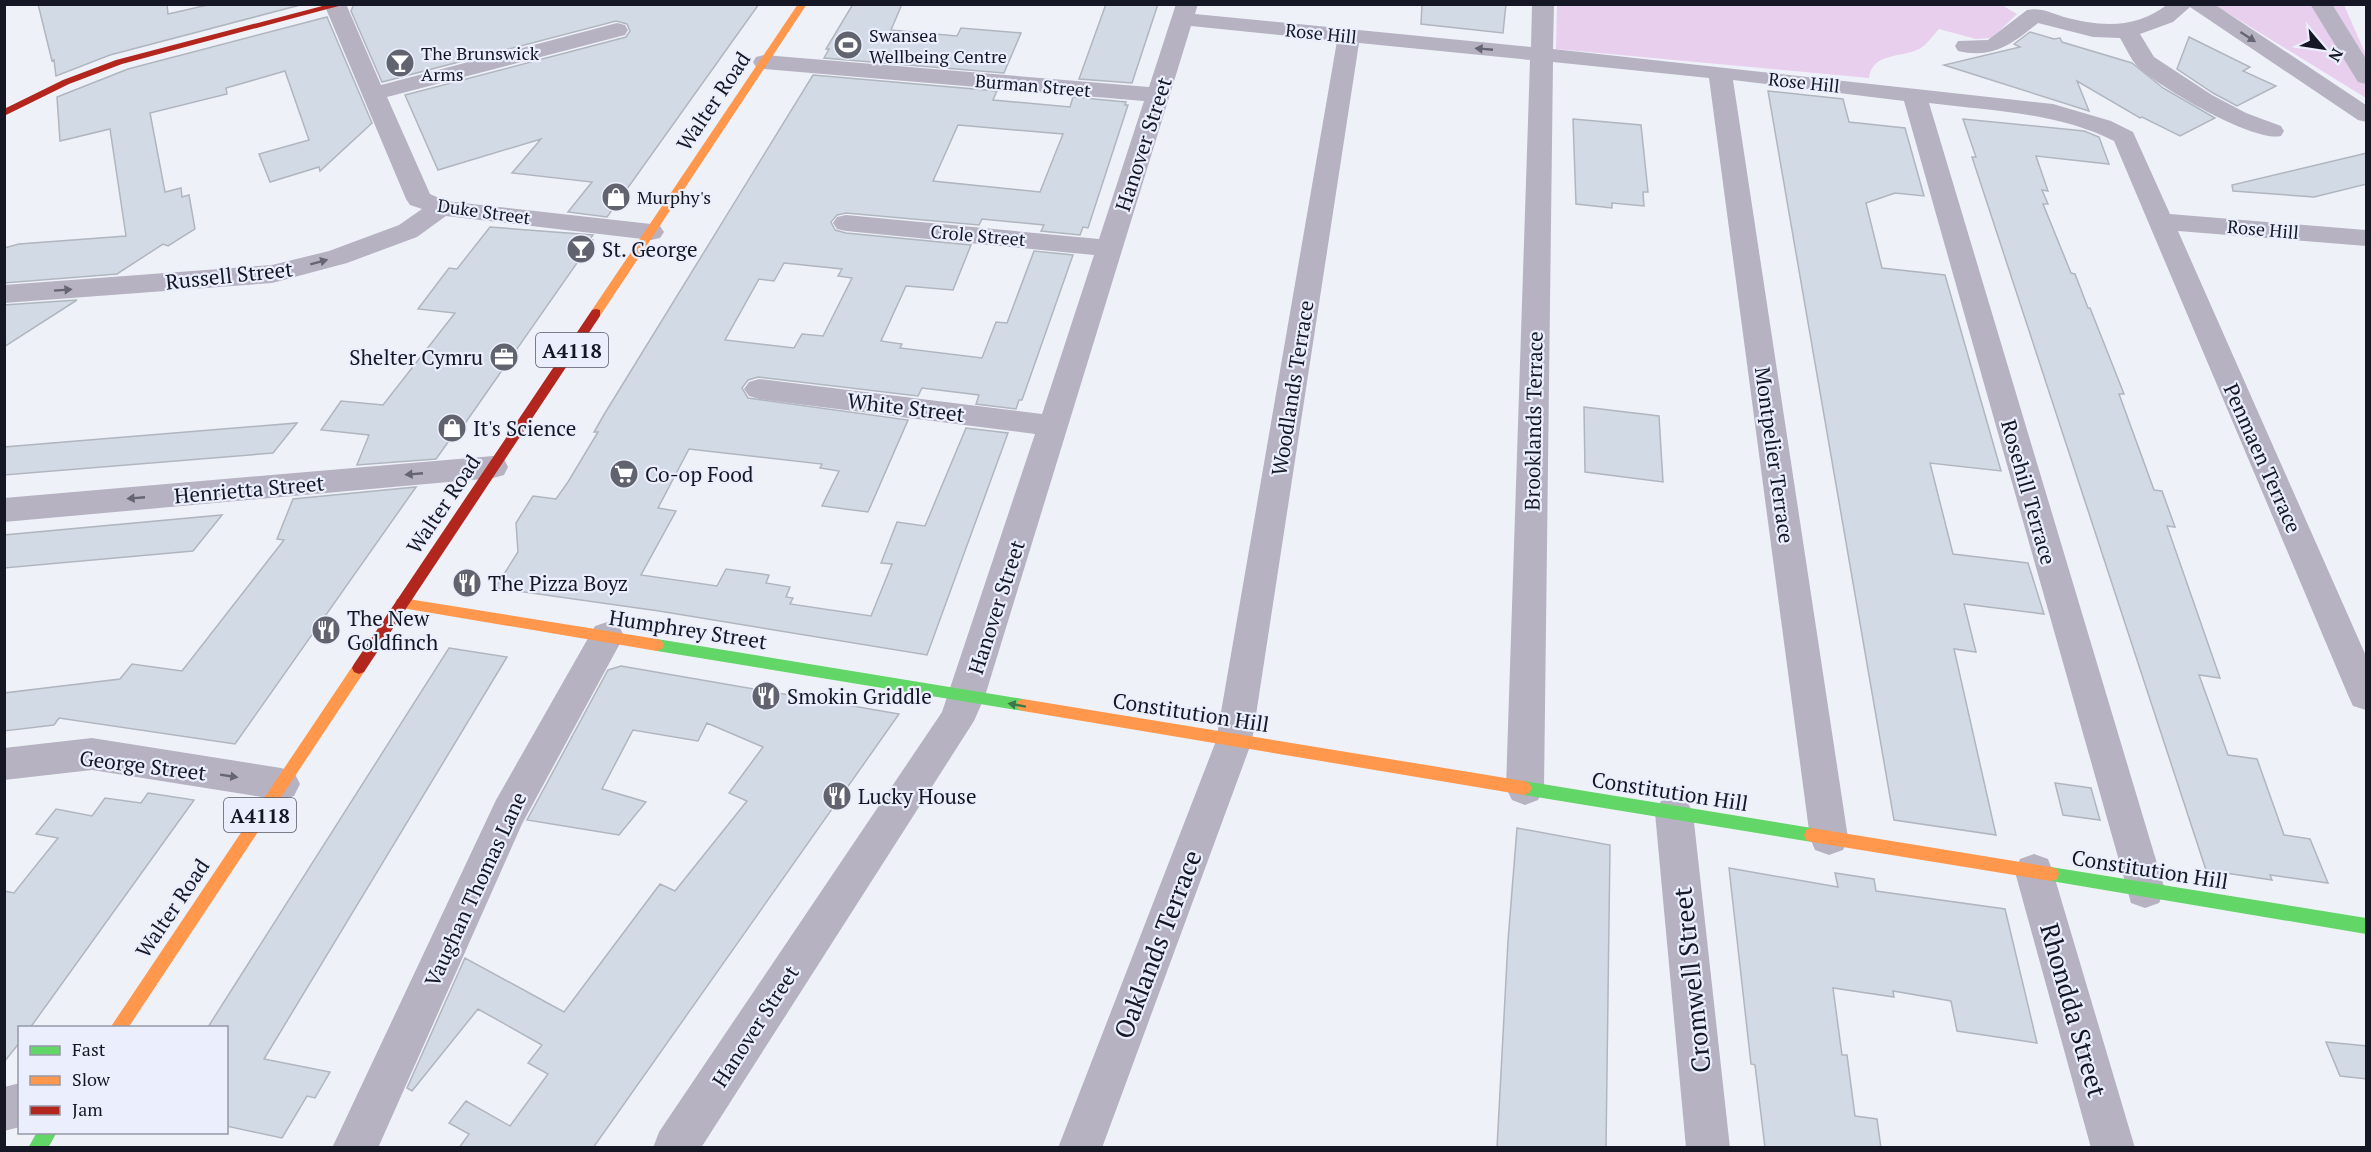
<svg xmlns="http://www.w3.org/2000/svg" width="2371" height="1152" viewBox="0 0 2371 1152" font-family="'PT Serif',serif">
<rect width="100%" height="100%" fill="#eff1f9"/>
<!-- green -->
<path fill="#e8cfee" d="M2000,4L2017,14L1992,38L1976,39L1939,29C1933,35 1926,46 1919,49C1902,58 1872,52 1869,78L1556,49L1557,5Z
M2215,5H2344L2366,55V98Z"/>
<!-- building -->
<path fill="#d2dae5" stroke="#b0b6be" stroke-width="1.5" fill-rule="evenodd" d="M38,4H167L168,14L212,4H304L110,55L56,76L54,60L52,61Z
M354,4H759L607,217L568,212L592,182L512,173L541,139L438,170L405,95L626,37L630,31L627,24L616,21L382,82L351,11Z
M853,4H902L891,30L957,36L961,28L1021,33L1004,73L824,58L829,49H826Z
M1106,4H1158L1132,83L1079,79Z
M1422,4H1506L1503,33L1421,24Z
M327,17L372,123L320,171L319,167L270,182L259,154L309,140L285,71L226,88L227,94L150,113L165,192L181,188L182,197L189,195L195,229L168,246L163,244L117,274L4,283V248L19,244L126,236L110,129L60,141L57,97L128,69Z
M2030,32L2054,39L2060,38L2062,42L2132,63L2163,88L2215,118L2180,136L2142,117L2140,118L2077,81L2089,111L1944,65L2020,47L2014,44Z
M2189,37L2250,67L2243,71L2276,86L2237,106L2213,93L2177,69Z
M813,75L997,91L993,100L1070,107L1073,97L1126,102L1125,105H1128L1088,228L1083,227L1080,235L1041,231L1044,225L982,219L979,225L846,213L837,215L831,222L835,230L846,233L971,245L953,290L906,286L881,341L902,344L900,348L982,358L996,322L1007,323L1034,251L1073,255L1022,400H1019L1016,409L976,404L979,395L922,388L918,396L758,377L748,380L742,388L748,398L908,420L868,512L822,506L839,471L820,468L822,464L689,449L658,508L676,511L641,575L717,586L726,569L769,575L766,583L790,587L786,597L793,598L790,604L871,616L892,564L881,563L897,522L925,526L966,428L1008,433L927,655L659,611L495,588L518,552L516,523L533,496L556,499L568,482L598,432H594L605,413ZM958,125L1063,134L1040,192L933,181ZM784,263L842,269L838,276L852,278L823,336L802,334L794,348L725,340L759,279L774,281Z
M1768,91L1843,99L1849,122L1905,128L1924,196L1895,193L1866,203L1882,268L1945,275L2001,471L1930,463L1953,554L2028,563L2044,614L1964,604L1976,652L1954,649L1996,835L1894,820Z
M1573,119L1641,125L1648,192H1643L1644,206L1612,203V208L1576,204Z
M1963,119L2084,131L2099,137L2109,164L2036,156L2048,191L2042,190L2048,204H2043L2071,273L2075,274L2088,308H2090L2124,394H2119L2154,490L2162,491L2175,527L2167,526L2220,678L2199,675L2228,755L2257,759L2284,835L2310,839L2328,883L2270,875L2272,880L2206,870L1972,157H1976Z
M2367,153V184L2314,197L2233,191L2232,185Z
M490,227L593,235L590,239L593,240L459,432L456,431L436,459L357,465L369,435L321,430L341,401L383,405L455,313L418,309L449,268L457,269Z
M77,300L4,347V305Z
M1584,407L1659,416L1663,482L1585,472Z
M297,423L273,453L4,475V447Z
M416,487L235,744L59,718L54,725L4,731V693L120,679L132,664L182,671L284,540L277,539L293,499Z
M222,515L193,551L4,568V535Z
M449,648L507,657L264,1059L330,1072L315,1098L307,1096L282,1138L226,1126V1028L208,1027Z
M621,666L899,714L593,1148H459L469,1134L449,1123L466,1101L510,1126L548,1074L528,1063L542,1045L478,1009L412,1091L407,1088L465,958L564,1012L660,884L675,891L747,801L729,793L763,747L707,723L698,741L633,730L602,789L646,802L619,835L527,820L608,670Z
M2055,783L2091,788L2100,820L2063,815Z
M148,793L194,800L30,1028H20V1042L4,1062V891L14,893L58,838L36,834L56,809L92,816L105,798L141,803Z
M1517,828L1610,845L1606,1148H1497L1508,941Z
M1729,868L1838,887L1835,873L1874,879L1876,891L2005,909L2037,1043L1957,1031L1951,1001L1893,991L1894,997L1833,988L1842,1055H1847L1855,1116L1877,1119L1881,1148H1765L1755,1065L1751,1064Z
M2326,1042L2367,1046V1079L2340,1076Z"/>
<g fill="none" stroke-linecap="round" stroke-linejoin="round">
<!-- street -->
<path fill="#b6b2c2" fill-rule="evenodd" d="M324,4H346L381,85L617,23L625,25L628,30L625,35L387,97L430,194L446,201L651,224L660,226L664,232L660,238L651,240L446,216L417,237L347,263L272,283L4,303V285L272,265L329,251L399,225L422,209L410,205L406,199Z
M1176,4H1198L1195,14L1531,47L1532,4H1554L1553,49L2053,104L2111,121L2133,132L2170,214L2366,230V246L2178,231L2366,656V710L2353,706L2348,695L2114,141C2056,112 1991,111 1929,103L2165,890L2159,903L2145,908L2131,903L1904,101L1733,80L1848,838L1843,850L1829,855L1815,850L1810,838L1709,78L1553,62L1544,788L1538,800L1525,805L1512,800L1506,788L1530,60L1359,43L1252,741L1102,1148H1058L1216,741L1337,41L1191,26L985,696L974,721L701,1148H653L659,1132L942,712L1035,434L759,399L749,396L744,389L749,382L759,379L1042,414L1094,255L846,231L837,229L833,223L837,217L846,215L1099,239L1144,101L764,69L756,67L753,62L756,57L764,55L1149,87Z
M2168,4H2214L2366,105V122L2358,120L2190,7L2173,22L2140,34L2154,57L2212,95L2246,113L2281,126L2284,131L2281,136C2254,143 2157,86 2137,66C2130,58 2125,46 2120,38L2093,37L2038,23C2012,44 1993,59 1958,51L1955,46L1958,41L1988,40L2027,10C2040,7 2052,13 2064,17C2101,27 2136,29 2168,4Z
M2310,4H2332L2366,59V84L2358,82Z
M493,456L504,459L508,467L504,475L493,478L4,522V498Z
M607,622L619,626L624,636L522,824L378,1148H332L496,800L595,626Z
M92,738L281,768L294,772L300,784L294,796L281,800L92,770L4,780V748Z
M1674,796L1687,801L1693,813L1730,1148H1686L1655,813L1661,801Z
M2034,854L2048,859L2053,872L2135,1148H2091L2015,872L2020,859Z
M20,1083V1127L4,1131V1087Z"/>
<!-- fast -->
<path fill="#63d668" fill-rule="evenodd" d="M657,639L1023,699L1028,701L1030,705L1028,709L1023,711L657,651L652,649L650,645L652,641Z
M1524,781L1812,828L1818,830L1820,835L1818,840L1812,842L1524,795L1519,793L1516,788L1519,783Z
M2051,867L2366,918V934L2051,881L2045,879L2043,874L2045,869Z
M37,1132H57L48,1148H28Z"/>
<!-- slow -->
<path fill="#ff974d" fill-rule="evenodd" d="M798,4H807L600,316H592V310Z
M402,598L657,639L662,641L664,645L662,649L657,651L402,608L397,607L395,603L397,599Z
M359,662L364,664L366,668L364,672L128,1028H110L354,664Z
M1023,699L1524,781L1529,783L1532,788L1529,793L1524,795L1023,711L1018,709L1016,705L1018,701Z
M1812,828L2051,867L2057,869L2059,874L2057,879L2051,881L1812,842L1806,840L1804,835L1806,830Z"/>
<!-- jam -->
<path fill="#b3261e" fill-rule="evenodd" d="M330,4H346L122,64L69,84L4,116V109L63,80L116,60Z
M596,309L600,310V316L364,672L359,674L354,672L352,668L354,664L592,310Z"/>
</g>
<!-- one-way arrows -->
<defs><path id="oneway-solid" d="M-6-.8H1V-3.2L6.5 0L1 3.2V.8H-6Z" transform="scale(1.5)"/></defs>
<g fill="#666573">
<use href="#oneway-solid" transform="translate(2248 37) rotate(33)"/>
<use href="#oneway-solid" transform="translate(1484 49) rotate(-175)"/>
<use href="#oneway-solid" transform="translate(319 262) rotate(-15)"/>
<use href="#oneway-solid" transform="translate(63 290) rotate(-4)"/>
<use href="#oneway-solid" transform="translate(414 474) rotate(175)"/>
<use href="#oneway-solid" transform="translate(136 498) rotate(175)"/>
<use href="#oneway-solid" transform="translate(229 776) rotate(9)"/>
</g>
<use fill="#3c7746" href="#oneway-solid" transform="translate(1017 705) rotate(-170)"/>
<!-- icons -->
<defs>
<g id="stadium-disc" transform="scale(1.5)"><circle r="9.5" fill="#61646f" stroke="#ebeffd"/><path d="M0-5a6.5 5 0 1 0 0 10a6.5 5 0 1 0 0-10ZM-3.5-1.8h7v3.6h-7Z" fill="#fff"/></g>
<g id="bar-disc" transform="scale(1.5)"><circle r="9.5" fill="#61646f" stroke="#ebeffd"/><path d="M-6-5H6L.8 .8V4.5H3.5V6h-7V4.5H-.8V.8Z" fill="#fff"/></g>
<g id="shop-disc" transform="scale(1.5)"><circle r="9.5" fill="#61646f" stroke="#ebeffd"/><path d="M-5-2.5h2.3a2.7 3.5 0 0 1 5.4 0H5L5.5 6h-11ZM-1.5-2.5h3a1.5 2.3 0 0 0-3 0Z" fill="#fff"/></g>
<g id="office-disc" transform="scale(1.5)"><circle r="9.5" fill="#61646f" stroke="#ebeffd"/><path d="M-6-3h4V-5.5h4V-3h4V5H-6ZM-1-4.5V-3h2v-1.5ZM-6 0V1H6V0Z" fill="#fff"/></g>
<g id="supermarket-disc" transform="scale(1.5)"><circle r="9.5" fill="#61646f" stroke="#ebeffd"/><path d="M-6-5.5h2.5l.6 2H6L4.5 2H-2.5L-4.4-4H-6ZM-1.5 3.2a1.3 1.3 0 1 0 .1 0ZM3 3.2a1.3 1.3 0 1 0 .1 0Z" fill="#fff"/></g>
<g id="restaurant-disc" transform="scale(1.5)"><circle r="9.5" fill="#61646f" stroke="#ebeffd"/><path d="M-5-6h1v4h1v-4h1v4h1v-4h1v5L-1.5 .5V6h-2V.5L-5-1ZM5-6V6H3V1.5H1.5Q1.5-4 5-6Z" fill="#fff"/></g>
</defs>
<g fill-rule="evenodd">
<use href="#stadium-disc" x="848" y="45"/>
<use href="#bar-disc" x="400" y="63"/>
<use href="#shop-disc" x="616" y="197"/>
<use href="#bar-disc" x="581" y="249"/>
<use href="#office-disc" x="504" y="357"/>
<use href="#shop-disc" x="452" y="428"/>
<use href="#supermarket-disc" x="624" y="474"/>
<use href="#restaurant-disc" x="467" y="583"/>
<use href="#restaurant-disc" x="326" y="630"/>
<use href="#restaurant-disc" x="766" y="696"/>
<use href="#restaurant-disc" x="837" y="796"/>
</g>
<g text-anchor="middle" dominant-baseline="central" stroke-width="4.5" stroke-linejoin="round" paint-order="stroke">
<!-- far-street labels -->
<g font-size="18" fill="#151824" stroke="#ebeffd">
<text transform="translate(1321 33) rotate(6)">Rose Hill</text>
<text transform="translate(1804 82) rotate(6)">Rose Hill</text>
<text transform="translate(1033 85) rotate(5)">Burman Street</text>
<text transform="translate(484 211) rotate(8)">Duke Street</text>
<text transform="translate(2263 229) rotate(5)">Rose Hill</text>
<text transform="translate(978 235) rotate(5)">Crole Street</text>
</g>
<!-- far-poi labels -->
<g font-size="18" fill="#151824" stroke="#ebeffd" text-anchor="start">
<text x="869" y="35">Swansea<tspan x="869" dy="21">Wellbeing Centre</tspan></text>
<text x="421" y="53">The Brunswick<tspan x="421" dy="21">Arms</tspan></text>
<text x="637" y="197">Murphy's</text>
</g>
<!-- shield labels -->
<g fill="#ebeffd" stroke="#555865" stroke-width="1.5">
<rect x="536" y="333" width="72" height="34" rx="4.5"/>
<rect x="224" y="798" width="72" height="34" rx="4.5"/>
</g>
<g font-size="20" font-weight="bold" fill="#151824">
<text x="572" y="350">A4118</text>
<text x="260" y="815">A4118</text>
</g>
<!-- street labels -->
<g font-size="21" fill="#151824" stroke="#ebeffd">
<text transform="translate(713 101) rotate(-56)">Walter Road</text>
<text transform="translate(1143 144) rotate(-72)">Hanover Street</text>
<text transform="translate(229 275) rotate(-6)">Russell Street</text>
<text transform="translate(1292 388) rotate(-81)">Woodlands Terrace</text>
<text transform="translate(906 407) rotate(7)">White Street</text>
<text transform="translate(1533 421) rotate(-89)">Brooklands Terrace</text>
<text transform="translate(1775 455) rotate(82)">Montpelier Terrace</text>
<text transform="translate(2263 458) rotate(66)">Penmaen Terrace</text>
<text transform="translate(249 489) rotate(-5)">Henrietta Street</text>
<text transform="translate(2029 492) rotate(74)">Rosehill Terrace</text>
<text transform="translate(443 504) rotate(-56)">Walter Road</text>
<text transform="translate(996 607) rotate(-72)">Hanover Street</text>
<text transform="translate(688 629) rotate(9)">Humphrey Street</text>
<text transform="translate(1191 712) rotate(9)">Constitution Hill</text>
<text transform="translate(143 765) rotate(7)">George Street</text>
<text transform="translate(1670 791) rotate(9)">Constitution Hill</text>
<text transform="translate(2150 869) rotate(9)">Constitution Hill</text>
<text transform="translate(475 889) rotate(-65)">Vaughan Thomas Lane</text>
<text transform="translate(172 908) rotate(-56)">Walter Road</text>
<text transform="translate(755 1026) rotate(-57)">Hanover Street</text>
</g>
<!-- poi labels -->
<g font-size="21" fill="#151824" stroke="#ebeffd" text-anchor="start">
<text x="602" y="249">St. George</text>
<text x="483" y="357" text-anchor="end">Shelter Cymru</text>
<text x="473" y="428">It's Science</text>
<text x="645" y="474">Co-op Food</text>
<text x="488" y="583">The Pizza Boyz</text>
<text x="347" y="618">The New<tspan x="347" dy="24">Goldfinch</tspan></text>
<text x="787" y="696">Smokin Griddle</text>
<text x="858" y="796">Lucky House</text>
</g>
<!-- near-street labels -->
<g font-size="26" fill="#151824" stroke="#ebeffd">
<text transform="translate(1157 944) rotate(-69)">Oaklands Terrace</text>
<text transform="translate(1691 980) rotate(-96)">Cromwell Street</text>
<text transform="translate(2074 1010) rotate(74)">Rhondda Street</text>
</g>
</g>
<!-- border -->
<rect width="2371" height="1152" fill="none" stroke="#151824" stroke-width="12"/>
<!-- legend -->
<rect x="18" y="1026" width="210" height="108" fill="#ebeffd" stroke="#9599a6" stroke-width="1.5"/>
<rect x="30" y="1046" width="30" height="9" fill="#63d668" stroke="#9599a6" stroke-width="1.5"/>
<text x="72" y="1056" font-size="18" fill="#151824">Fast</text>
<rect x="30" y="1076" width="30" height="9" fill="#ff974d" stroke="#9599a6" stroke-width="1.5"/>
<text x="72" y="1086" font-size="18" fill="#151824">Slow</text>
<rect x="30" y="1106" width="30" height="9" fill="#b3261e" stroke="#9599a6" stroke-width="1.5"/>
<text x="72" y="1116" font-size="18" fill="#151824">Jam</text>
<!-- north arrow -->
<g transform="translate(2323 48) rotate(119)" stroke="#ebeffd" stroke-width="4.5" paint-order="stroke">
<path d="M0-4.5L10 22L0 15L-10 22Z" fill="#151824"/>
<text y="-9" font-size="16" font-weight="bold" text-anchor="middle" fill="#151824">N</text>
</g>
</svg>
